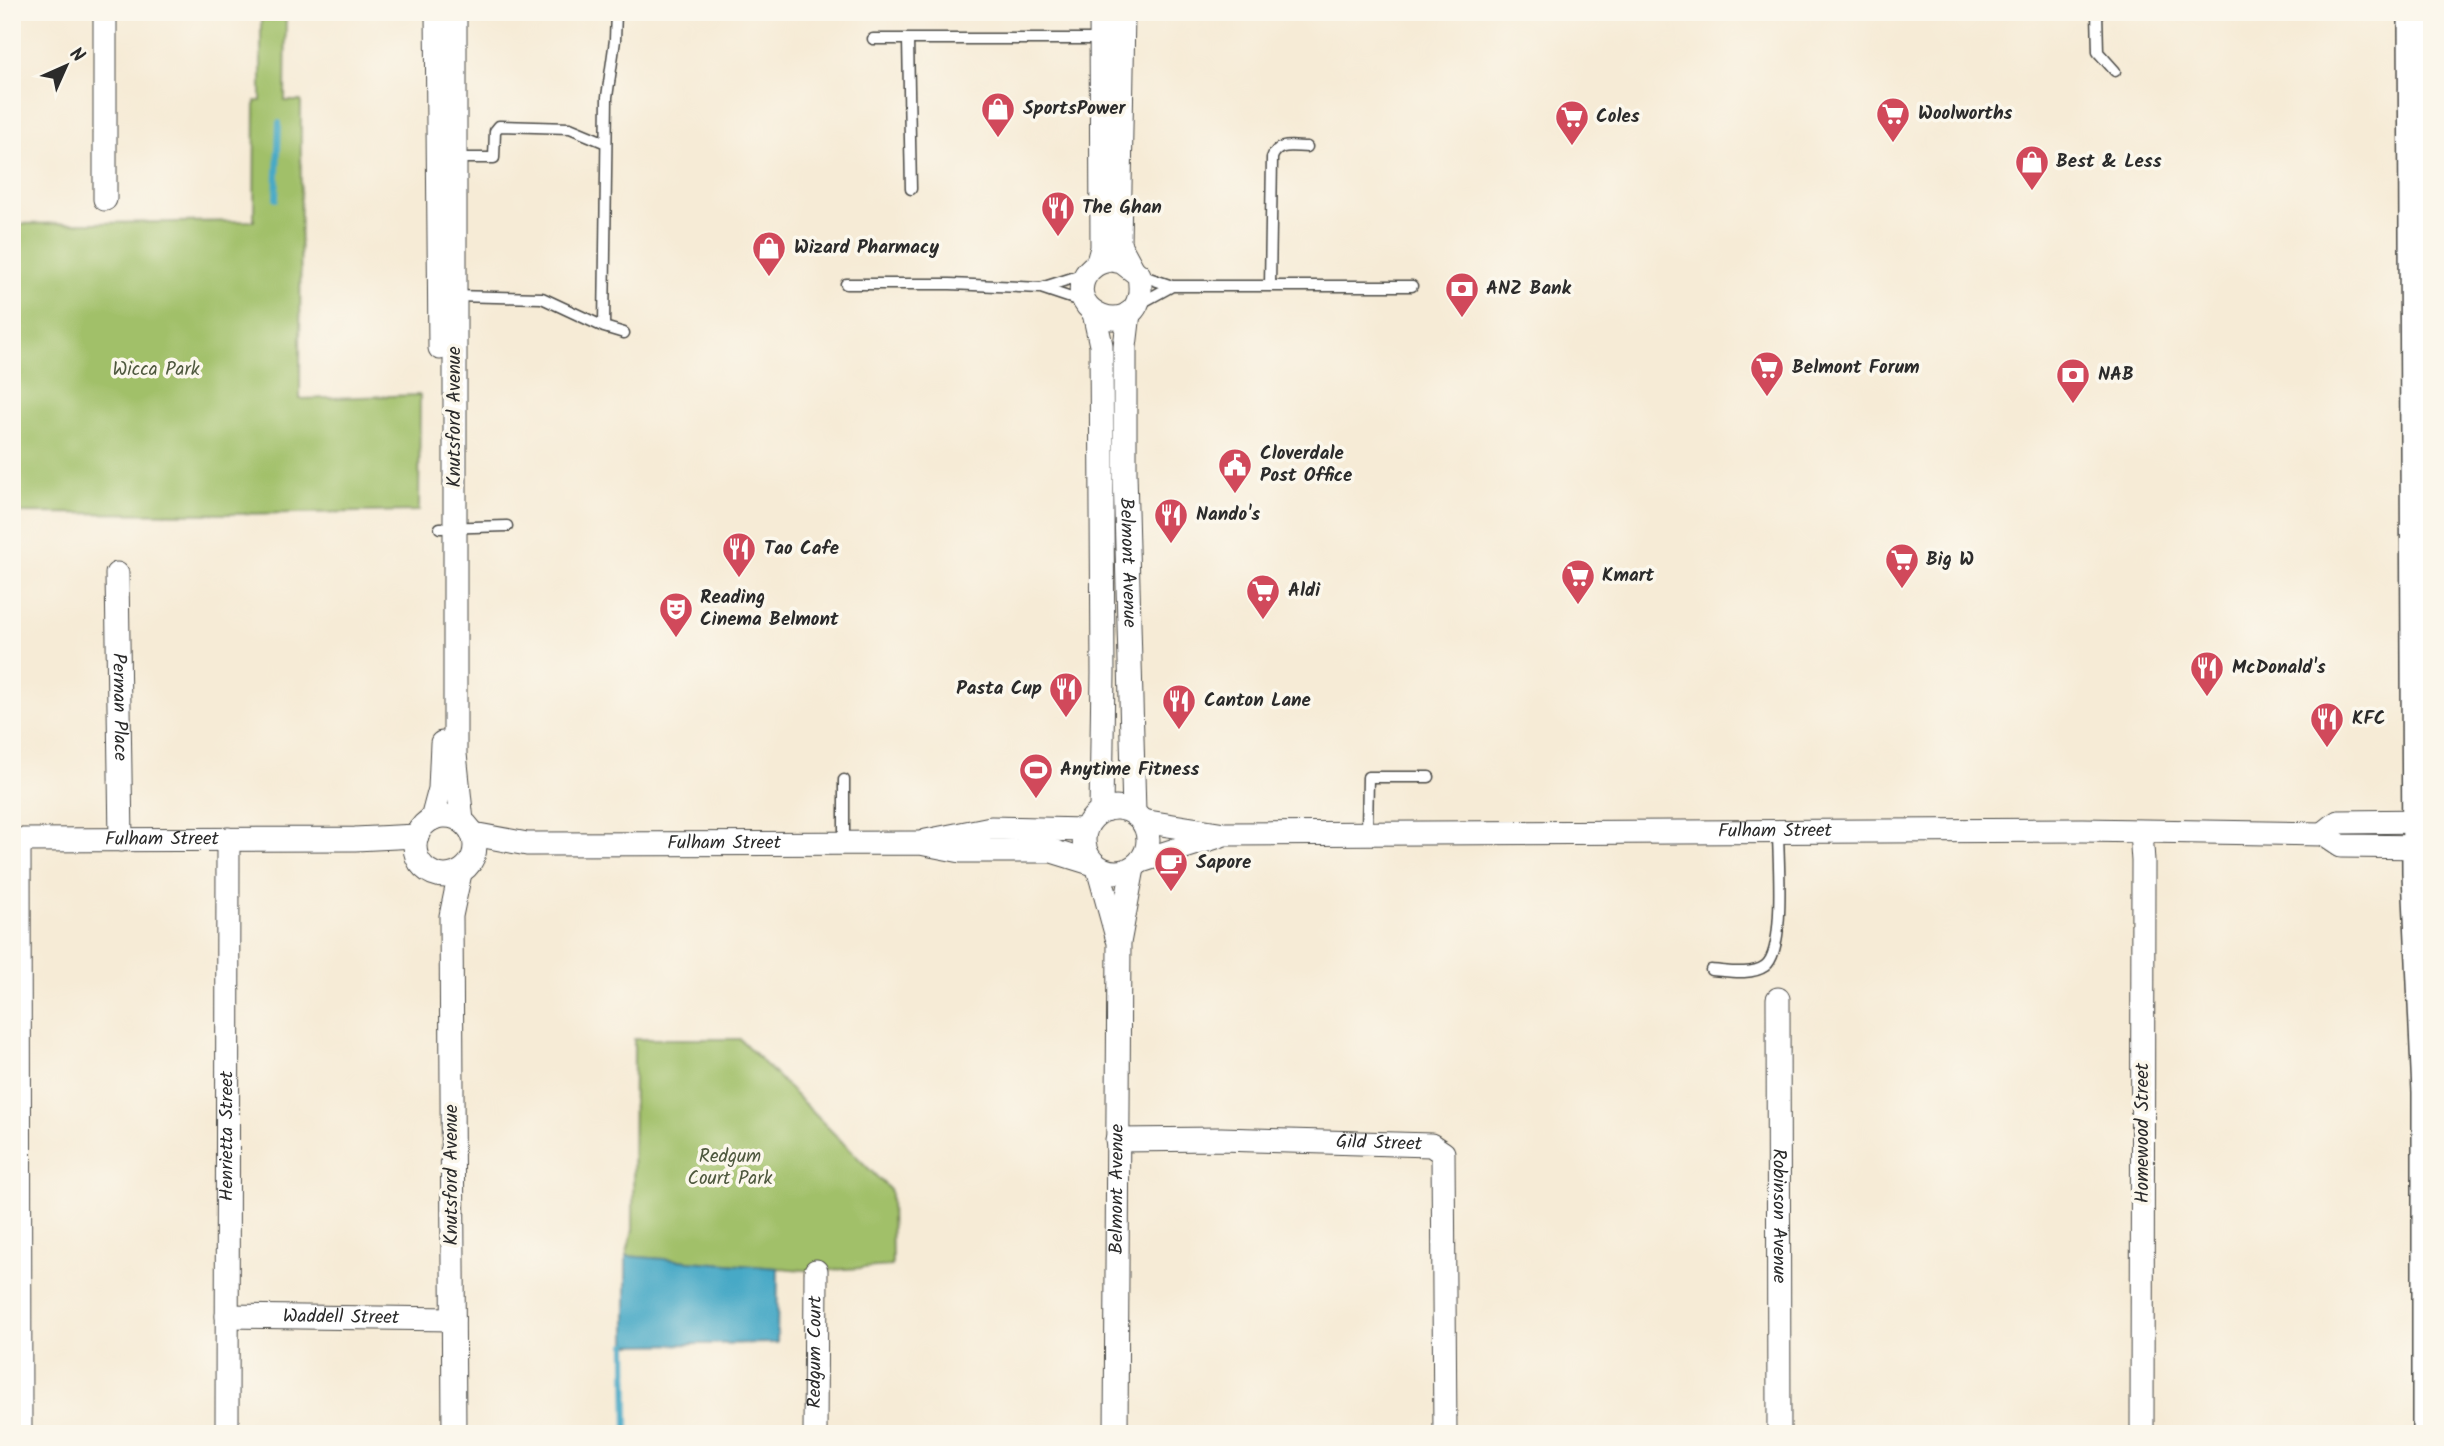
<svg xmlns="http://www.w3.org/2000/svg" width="2444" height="1446" viewBox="0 0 2444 1446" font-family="Kalam,sans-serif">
<rect width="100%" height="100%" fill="#fbf7ec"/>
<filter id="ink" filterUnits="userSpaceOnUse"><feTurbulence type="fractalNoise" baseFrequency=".0143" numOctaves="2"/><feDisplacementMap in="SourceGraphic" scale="14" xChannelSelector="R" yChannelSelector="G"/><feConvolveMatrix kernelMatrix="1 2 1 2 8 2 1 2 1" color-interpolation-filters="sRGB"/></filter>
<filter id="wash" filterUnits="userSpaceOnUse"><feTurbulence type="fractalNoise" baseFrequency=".00686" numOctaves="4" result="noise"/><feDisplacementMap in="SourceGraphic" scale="28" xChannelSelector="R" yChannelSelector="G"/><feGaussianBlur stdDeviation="1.57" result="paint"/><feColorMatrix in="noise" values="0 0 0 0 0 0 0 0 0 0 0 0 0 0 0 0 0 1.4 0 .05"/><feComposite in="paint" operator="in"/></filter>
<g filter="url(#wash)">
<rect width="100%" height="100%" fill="#f6ebd6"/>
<!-- green -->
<path fill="#a1c069" stroke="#66764a" stroke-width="2" d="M261,12H286L285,101H301L300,399L420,395L419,511L235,514L12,513V224L254,221L255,101H261Z
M634,1039H740L891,1191L892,1266L816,1271L626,1256L633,1230Z"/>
<!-- water -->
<path fill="#47a9c6" stroke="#396a78" stroke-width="2" d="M626,1256L778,1268L777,1343L626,1345Z"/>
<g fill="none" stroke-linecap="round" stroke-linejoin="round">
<!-- stream -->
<path stroke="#47a9c6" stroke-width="6" d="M276,199L279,123
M626,1345L627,1434"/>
</g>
</g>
<g filter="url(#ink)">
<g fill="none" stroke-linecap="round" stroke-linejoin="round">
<!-- lane casing -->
<g stroke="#494845" stroke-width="13">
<path id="lane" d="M2097,12L2098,52L2115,71
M1122,14L1262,12
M873,39H1101
M908,40L911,189
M452,158H494L495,131L499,126L570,128L606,143
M1140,275L1172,286H1412
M846,284H950L1041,288L1083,302
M1270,286L1272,158C1277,142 1293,147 1307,147
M1041,288L1085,274
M452,296L542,298L604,327L624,333
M1141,303L1172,286
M604,327L607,97L615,40L616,12
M440,528L507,526
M1367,832L1368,777H1429
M844,841V780
M1711,970C1727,971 1751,976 1765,966C1786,951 1778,858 1778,832"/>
</g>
<!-- street casing -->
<g stroke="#494845" stroke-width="25">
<g id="street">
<path d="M105,12V199"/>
<path d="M437,12L440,348"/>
<path d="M455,12V754L462,821"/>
<path d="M1123,12L1119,244L1132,268"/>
<path d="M1111,260L1122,262L1139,275C1140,282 1141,291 1139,298C1129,337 1068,313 1084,278C1090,266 1099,262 1111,260Z"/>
<path d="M1098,262L1102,248L1101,12"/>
<path d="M1094,313L1101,345L1103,673L1101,811"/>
<path id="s1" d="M1129,313L1125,347V472L1134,813"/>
<path id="s2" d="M117,574L121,840"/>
<circle cx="1116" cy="840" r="32"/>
<circle cx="445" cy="846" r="30"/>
<path d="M432,819L440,789L442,743"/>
<path id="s3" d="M1142,821L1225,834L2083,830L2323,834L2341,846L2432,847"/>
<path d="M2141,832L2143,861L2142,1434"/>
<path id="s4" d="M473,834L527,844L920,843L961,851H1052L1094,864"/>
<path d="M2323,834L2338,822L2432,821"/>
<path id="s5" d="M12,840L355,839L417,836"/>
<path d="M19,840L20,1434"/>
<path d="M926,841L991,828L1085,830"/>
<path d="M1141,861L1219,836"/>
<path d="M1098,868L1117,937"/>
<path id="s6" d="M1778,999L1779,1434"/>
<path id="s7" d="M1117,1140L1221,1139L1431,1145L1443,1153L1445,1434"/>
<path id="s8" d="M227,1316L453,1319"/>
<path id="s9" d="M227,1434L228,839"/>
<path d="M454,1434L451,916L460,873"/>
<path id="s10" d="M815,1434L816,1271"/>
<path id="s11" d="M1116,1434L1119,943L1133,868"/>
</g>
</g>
<!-- primary casing -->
<g stroke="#494845" stroke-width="38">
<path id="primary" d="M2416,12L2420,874L2430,1092V1434"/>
</g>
<!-- lane -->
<use href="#lane" stroke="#fff" stroke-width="10"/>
<!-- street -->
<use href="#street" stroke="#fff" stroke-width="23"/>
<!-- primary -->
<use href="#primary" stroke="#fff" stroke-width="35"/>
</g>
</g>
<!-- icons -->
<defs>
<g id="shop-pin" transform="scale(1.75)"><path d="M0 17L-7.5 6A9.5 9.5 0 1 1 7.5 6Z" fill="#d1495b" stroke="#fbf7ec"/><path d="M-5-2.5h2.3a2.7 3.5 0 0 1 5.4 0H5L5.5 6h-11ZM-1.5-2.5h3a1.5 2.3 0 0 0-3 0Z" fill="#fff"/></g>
<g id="supermarket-pin" transform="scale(1.75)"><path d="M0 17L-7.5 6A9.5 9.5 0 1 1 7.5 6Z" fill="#d1495b" stroke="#fbf7ec"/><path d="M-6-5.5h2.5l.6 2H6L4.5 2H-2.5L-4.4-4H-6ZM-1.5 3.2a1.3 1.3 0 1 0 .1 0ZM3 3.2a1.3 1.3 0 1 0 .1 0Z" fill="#fff"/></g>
<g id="restaurant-pin" transform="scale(1.75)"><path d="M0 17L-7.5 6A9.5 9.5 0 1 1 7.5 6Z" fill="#d1495b" stroke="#fbf7ec"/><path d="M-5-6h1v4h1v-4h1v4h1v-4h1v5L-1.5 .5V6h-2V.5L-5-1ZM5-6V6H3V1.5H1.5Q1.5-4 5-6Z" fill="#fff"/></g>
<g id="bank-pin" transform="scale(1.75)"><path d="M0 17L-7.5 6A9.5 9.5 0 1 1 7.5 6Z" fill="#d1495b" stroke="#fbf7ec"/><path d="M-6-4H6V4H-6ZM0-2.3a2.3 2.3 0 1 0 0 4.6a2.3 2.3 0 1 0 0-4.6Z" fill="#fff"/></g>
<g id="civic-pin" transform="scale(1.75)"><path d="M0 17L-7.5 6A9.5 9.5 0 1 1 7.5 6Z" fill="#d1495b" stroke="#fbf7ec"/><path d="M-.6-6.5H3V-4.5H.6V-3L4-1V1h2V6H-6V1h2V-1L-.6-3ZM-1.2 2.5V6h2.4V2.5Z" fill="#fff"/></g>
<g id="theatre-pin" transform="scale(1.75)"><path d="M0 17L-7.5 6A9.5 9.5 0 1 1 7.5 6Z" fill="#d1495b" stroke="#fbf7ec"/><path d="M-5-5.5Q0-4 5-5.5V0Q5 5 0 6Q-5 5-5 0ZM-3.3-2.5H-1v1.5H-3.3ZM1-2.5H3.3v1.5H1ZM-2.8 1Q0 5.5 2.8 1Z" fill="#fff"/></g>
<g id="stadium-pin" transform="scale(1.75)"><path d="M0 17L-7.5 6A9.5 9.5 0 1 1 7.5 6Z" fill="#d1495b" stroke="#fbf7ec"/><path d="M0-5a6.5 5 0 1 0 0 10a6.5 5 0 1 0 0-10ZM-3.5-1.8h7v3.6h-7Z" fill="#fff"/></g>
<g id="cafe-pin" transform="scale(1.75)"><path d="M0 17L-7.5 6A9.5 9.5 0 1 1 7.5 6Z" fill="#d1495b" stroke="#fbf7ec"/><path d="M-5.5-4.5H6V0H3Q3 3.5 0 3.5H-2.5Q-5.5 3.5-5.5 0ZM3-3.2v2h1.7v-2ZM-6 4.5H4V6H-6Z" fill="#fff"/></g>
</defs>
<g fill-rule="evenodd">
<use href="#shop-pin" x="998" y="109"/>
<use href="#supermarket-pin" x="1893" y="114"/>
<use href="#supermarket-pin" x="1572" y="117"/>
<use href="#shop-pin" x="2032" y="162"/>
<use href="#restaurant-pin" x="1058" y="208"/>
<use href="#shop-pin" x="769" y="248"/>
<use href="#bank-pin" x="1462" y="289"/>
<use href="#supermarket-pin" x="1767" y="368"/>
<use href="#bank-pin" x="2073" y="375"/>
<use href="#civic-pin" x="1235" y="465"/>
<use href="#restaurant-pin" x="1171" y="515"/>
<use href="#restaurant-pin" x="739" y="549"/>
<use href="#supermarket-pin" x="1902" y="560"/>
<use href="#supermarket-pin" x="1578" y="576"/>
<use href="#supermarket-pin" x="1263" y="591"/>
<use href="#theatre-pin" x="676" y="609"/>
<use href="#restaurant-pin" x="2207" y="668"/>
<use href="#restaurant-pin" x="1066" y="689"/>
<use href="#restaurant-pin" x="1179" y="701"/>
<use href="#restaurant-pin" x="2327" y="719"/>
<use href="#stadium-pin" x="1036" y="770"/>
<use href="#cafe-pin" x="1171" y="863"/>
</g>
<g text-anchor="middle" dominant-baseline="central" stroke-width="7" stroke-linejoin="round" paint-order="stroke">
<!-- poi labels -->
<g font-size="19" font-weight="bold" fill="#2b2b2b" stroke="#fbf7ec" text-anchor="start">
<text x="1023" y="109">SportsPower</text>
<text x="1918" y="114">Woolworths</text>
<text x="1596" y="117">Coles</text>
<text x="2056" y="162">Best &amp; Less</text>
<text x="1082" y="208">The Ghan</text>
<text x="794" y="248">Wizard Pharmacy</text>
<text x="1486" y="289">ANZ Bank</text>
<text x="1792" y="368">Belmont Forum</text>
<text x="2098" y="375">NAB</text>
<text x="1260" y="454">Cloverdale<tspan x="1260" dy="22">Post Office</tspan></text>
<text x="1196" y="515">Nando's</text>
<text x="764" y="549">Tao Cafe</text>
<text x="1926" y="560">Big W</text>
<text x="1602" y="576">Kmart</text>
<text x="1288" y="591">Aldi</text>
<text x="700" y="598">Reading<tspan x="700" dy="22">Cinema Belmont</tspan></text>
<text x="2232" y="668">McDonald's</text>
<text x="1042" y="689" text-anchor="end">Pasta Cup</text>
<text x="1204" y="701">Canton Lane</text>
<text x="2352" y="719">KFC</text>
<text x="1060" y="770">Anytime Fitness</text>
<text x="1196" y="863">Sapore</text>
</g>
<!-- park labels -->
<g font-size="19" fill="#4e583e" stroke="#fbf7ec">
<text x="156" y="370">Wicca Park</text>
<text x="730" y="1157">Redgum<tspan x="730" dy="22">Court Park</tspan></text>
</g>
<!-- street labels -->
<g font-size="19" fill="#2b2b2b" stroke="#fbf7ec">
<text transform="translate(455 417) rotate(-90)">Knutsford Avenue</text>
<text stroke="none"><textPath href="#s1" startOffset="250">Belmont Avenue</textPath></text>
<text stroke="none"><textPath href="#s2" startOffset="133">Perman Place</textPath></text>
<text stroke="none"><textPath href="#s3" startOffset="634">Fulham Street</textPath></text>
<text stroke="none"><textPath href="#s5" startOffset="150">Fulham Street</textPath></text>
<text stroke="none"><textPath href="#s4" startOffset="252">Fulham Street</textPath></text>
<text transform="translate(2143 1133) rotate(-90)">Homewood Street</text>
<text stroke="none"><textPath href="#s9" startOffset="298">Henrietta Street</textPath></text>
<text stroke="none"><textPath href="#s7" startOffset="262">Gild Street</textPath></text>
<text transform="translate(452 1175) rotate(-90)">Knutsford Avenue</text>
<text stroke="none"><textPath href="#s11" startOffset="245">Belmont Avenue</textPath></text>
<text stroke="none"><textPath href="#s6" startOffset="217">Robinson Avenue</textPath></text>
<text stroke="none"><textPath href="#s8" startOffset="114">Waddell Street</textPath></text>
<text stroke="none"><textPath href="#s10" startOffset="82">Redgum Court</textPath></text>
</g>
</g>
<!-- margin -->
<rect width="2444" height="1446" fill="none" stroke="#fbf7ec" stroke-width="42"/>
<!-- north arrow -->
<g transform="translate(66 66) rotate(45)" stroke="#fbf7ec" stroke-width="5" paint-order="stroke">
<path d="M0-5L12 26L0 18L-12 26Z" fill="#2b2b2b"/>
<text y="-10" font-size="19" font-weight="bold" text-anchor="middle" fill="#2b2b2b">N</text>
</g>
</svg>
